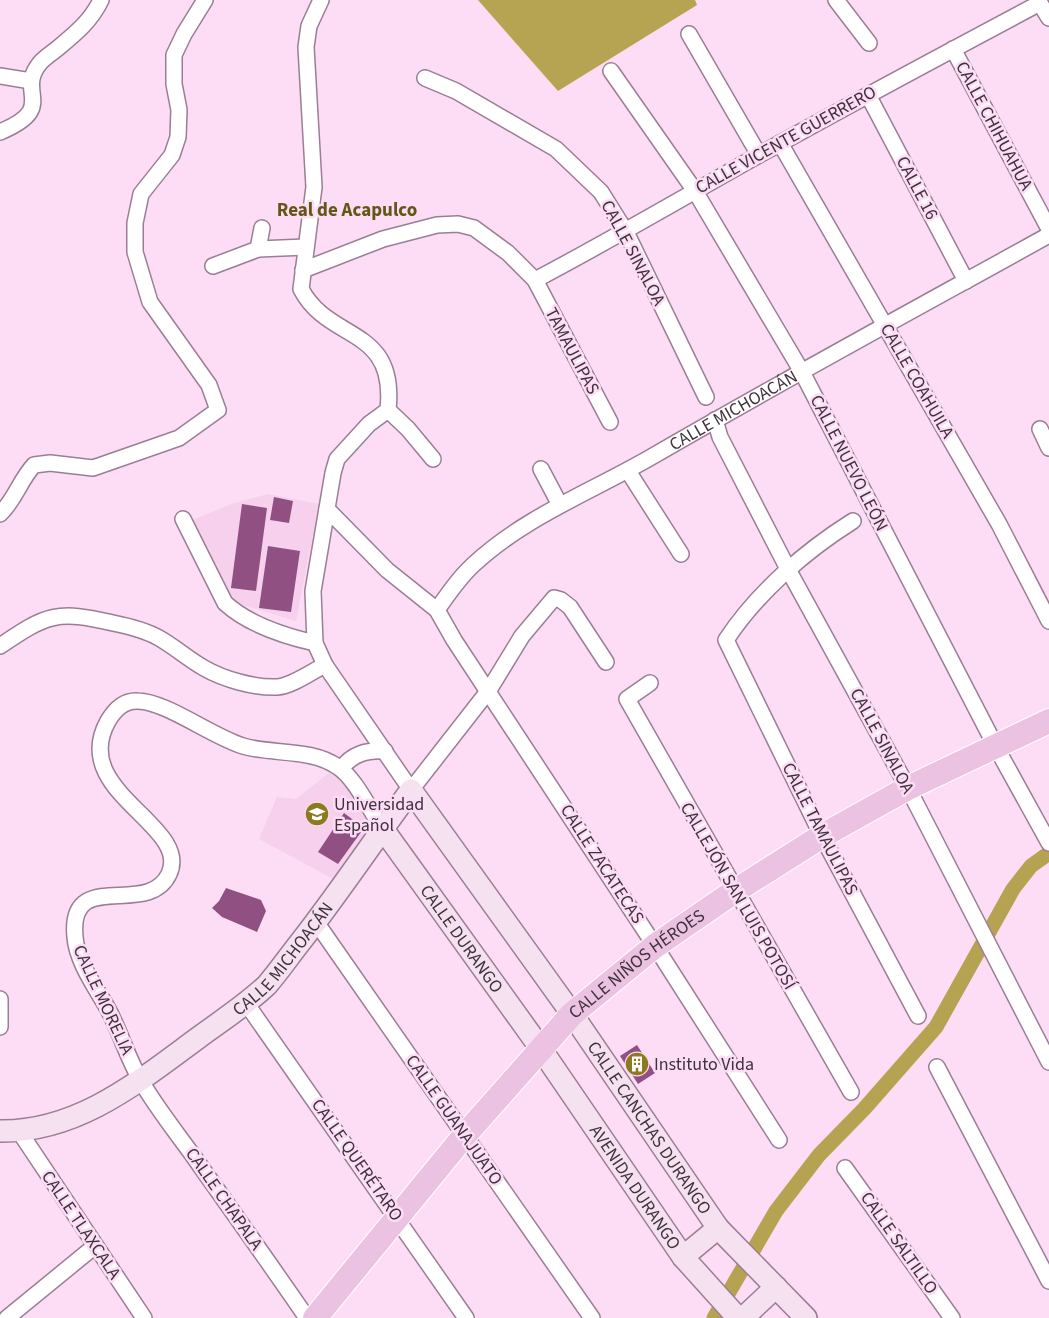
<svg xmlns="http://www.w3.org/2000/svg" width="1049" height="1318" viewBox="0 0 1049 1318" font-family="'Source Sans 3',sans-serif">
<rect width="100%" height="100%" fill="#fdddf5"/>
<!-- built -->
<path fill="#f6d0ec" d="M268,494L319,504L296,621L230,601L193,520L231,504Z
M334,769L375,829L337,881L259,839L277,797L296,799Z"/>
<!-- forest -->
<path fill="#b7a452" d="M478,0H695L697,5L558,91Z"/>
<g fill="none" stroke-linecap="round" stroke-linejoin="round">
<!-- canal -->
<path stroke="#b6a351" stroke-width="15" d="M714,1318L776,1211L819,1155L864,1109L936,1027L1013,889L1031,866L1049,853"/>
</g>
<!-- building -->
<path fill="#905182" d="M274,497L293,501L289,523L270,520Z
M242,504L267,508L256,591L231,588Z
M268,546L300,551L291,612L259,608Z
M344,813L364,828L338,864L318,852Z
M226,888L261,900L266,911L257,932L222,917L212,908L219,901Z
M637,1045L655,1073L638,1084L620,1056Z"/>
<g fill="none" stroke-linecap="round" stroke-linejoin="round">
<!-- street casing -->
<g stroke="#9b7e93" stroke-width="18">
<g id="street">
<path d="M321,0L309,26L306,47L314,187L301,289C329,343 397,325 388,410L369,424L337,459L333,473L313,591L315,643L325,665L411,790L489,690L522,636L554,598L561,600L570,607L606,662"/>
<path d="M836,0L869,43"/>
<path d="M1038,0L1049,18"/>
<path d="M689,34L759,155"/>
<path d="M953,49L1049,229"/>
<path d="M611,71L695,191L802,372L996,747L1049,843"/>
<path d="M0,76L31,81"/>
<path d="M425,78L456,91L556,149L601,192L626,232L706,397"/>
<path d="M868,95L966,281"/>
<path d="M0,132C59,107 15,93 40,63C44,58 52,53 58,48C75,34 91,21 101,0"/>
<path d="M780,143L999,524L1049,621"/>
<path d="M258,249L262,228"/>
<path d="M213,266L258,249L306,247"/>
<path d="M303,270L383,239L437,225L458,224L474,228L508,253L535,280L610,422"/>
<path d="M535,280C611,240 684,197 759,155C852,103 946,53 1040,3"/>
<path d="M388,410L408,429L433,459"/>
<path d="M715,420L720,437L789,571L908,788L1049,1062"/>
<path d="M1040,429L1049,448"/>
<path d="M541,469L560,505"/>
<path d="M628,471L681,554"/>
<path d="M327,509L387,570L437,610L454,640L655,946L779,1140"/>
<path d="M0,514C15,500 20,480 34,465L50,463L93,468L179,438L218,410L209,385L150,302L135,252V223L141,194L172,155L178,137L179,110L174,84V55L184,34L205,0"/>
<path d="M183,519L225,603C249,625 284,636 315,643"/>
<path d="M853,521C805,551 757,593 726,640L822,836L918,1016"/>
<path id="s1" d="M437,610C448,594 459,578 473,565C524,517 593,491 653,456C784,380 917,308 1049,235"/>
<path d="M0,646C47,614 57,610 113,623C128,626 145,630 159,638C175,647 188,659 204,668C223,679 254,688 277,687C292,686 311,672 325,665"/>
<path d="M650,683L627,699L851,1092"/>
<path d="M341,769C352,754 366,750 385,751"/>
<path d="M316,922L592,1318"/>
<path d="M0,999V1027"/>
<path d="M246,1003L466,1318"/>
<path d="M937,1067L1049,1281"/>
<path d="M19,1131L144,1318"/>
<path d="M845,1168L952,1318"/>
<path d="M7,1318L95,1246"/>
<path d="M307,1318C270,1264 232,1211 194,1157C176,1132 156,1107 141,1081C128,1059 121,1034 109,1011C97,989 77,963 75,937C68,866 148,919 169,874C192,825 68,792 108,721C115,709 124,700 138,701C167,702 211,736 243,746C273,755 311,748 338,767C355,778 371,812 383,829"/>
</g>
</g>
<!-- secondary casing -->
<g stroke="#9b7e93" stroke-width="24">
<g id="secondary">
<path id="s2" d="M383,829L541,1049L683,1257L738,1318"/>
<path id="s3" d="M0,1131C78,1132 138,1082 198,1038C221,1021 246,1005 267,985C279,971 290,955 302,940C340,891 374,840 411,790L572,1014L718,1228L806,1318"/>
<path d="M683,1257L718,1228"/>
<path d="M743,1318L776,1287"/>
</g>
</g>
<!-- primary casing -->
<g stroke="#fff" stroke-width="26">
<g id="primary">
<path id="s4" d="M315,1318L464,1136L572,1014L655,946L735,891L822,836L908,788L1049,721"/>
</g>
</g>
<!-- street -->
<use href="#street" stroke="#fff" stroke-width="15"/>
<!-- secondary -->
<use href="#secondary" stroke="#f5e1f0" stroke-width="21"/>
<!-- primary -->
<use href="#primary" stroke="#ecc2e2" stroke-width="24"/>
</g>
<!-- icons -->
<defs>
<g id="university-disc" transform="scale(1.25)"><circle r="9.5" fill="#8d791f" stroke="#fdddf5"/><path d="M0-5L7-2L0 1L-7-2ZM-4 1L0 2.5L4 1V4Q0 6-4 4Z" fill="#fff"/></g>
<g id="building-disc" transform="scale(1.25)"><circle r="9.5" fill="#8d791f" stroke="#fdddf5"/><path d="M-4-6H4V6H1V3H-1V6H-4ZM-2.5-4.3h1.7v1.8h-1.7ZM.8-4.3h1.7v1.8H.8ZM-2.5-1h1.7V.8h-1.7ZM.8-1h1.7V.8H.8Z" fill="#fff"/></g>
</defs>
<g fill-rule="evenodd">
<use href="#university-disc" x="317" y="814"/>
<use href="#building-disc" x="637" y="1064"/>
</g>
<g text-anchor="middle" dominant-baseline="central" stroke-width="5" stroke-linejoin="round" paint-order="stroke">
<!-- street labels -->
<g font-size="18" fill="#3f323c" stroke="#fdddf5">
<text transform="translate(994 126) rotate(62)">CALLE CHIHUAHUA</text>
<text transform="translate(786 140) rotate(-29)">CALLE VICENTE GUERRERO</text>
<text transform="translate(917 188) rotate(62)">CALLE 16</text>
<text transform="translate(633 253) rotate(62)">CALLE SINALOA</text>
<text transform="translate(572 351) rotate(62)">TAMAULIPAS</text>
<text transform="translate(917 381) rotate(60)">CALLE COAHUILA</text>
<text stroke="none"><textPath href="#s1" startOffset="361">CALLE MICHOACÁN</textPath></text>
<text transform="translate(849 463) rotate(63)">CALLE NUEVO LEÓN</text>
<text transform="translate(882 741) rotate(62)">CALLE SINALOA</text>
<text transform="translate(820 829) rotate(63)">CALLE TAMAULIPAS</text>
<text transform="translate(602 864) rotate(57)">CALLE ZACATECAS</text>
<text transform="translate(738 896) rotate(60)">CALLEJÓN SAN LUIS POTOSÍ</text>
<text stroke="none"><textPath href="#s2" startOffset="135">CALLE DURANGO</textPath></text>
<text stroke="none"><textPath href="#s3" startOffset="340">CALLE MICHOACÁN</textPath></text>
<text stroke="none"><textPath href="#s4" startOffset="480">CALLE NIÑOS HÉROES</textPath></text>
<text transform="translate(103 1000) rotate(65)">CALLE MORELIA</text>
<text transform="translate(454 1120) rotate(55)">CALLE GUANAJUATO</text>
<text stroke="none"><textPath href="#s3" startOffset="966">CALLE CANCHAS DURANGO</textPath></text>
<text transform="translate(357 1160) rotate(55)">CALLE QUERÉTARO</text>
<text stroke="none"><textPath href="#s2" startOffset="438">AVENIDA DURANGO</textPath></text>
<text transform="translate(224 1199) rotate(55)">CALLE CHAPALA</text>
<text transform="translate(81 1225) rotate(56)">CALLE TLAXCALA</text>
<text transform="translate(899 1243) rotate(55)">CALLE SALTILLO</text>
</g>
<!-- poi labels -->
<g font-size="18" fill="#3f323c" stroke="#fdddf5" text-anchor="start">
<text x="334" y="804">Universidad<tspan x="334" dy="21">Español</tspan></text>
<text x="654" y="1064">Instituto Vida</text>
</g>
<!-- neighbourhood labels -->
<g font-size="19" font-weight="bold" fill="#635619" stroke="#fdddf5">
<text x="347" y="210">Real de Acapulco</text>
</g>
</g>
</svg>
